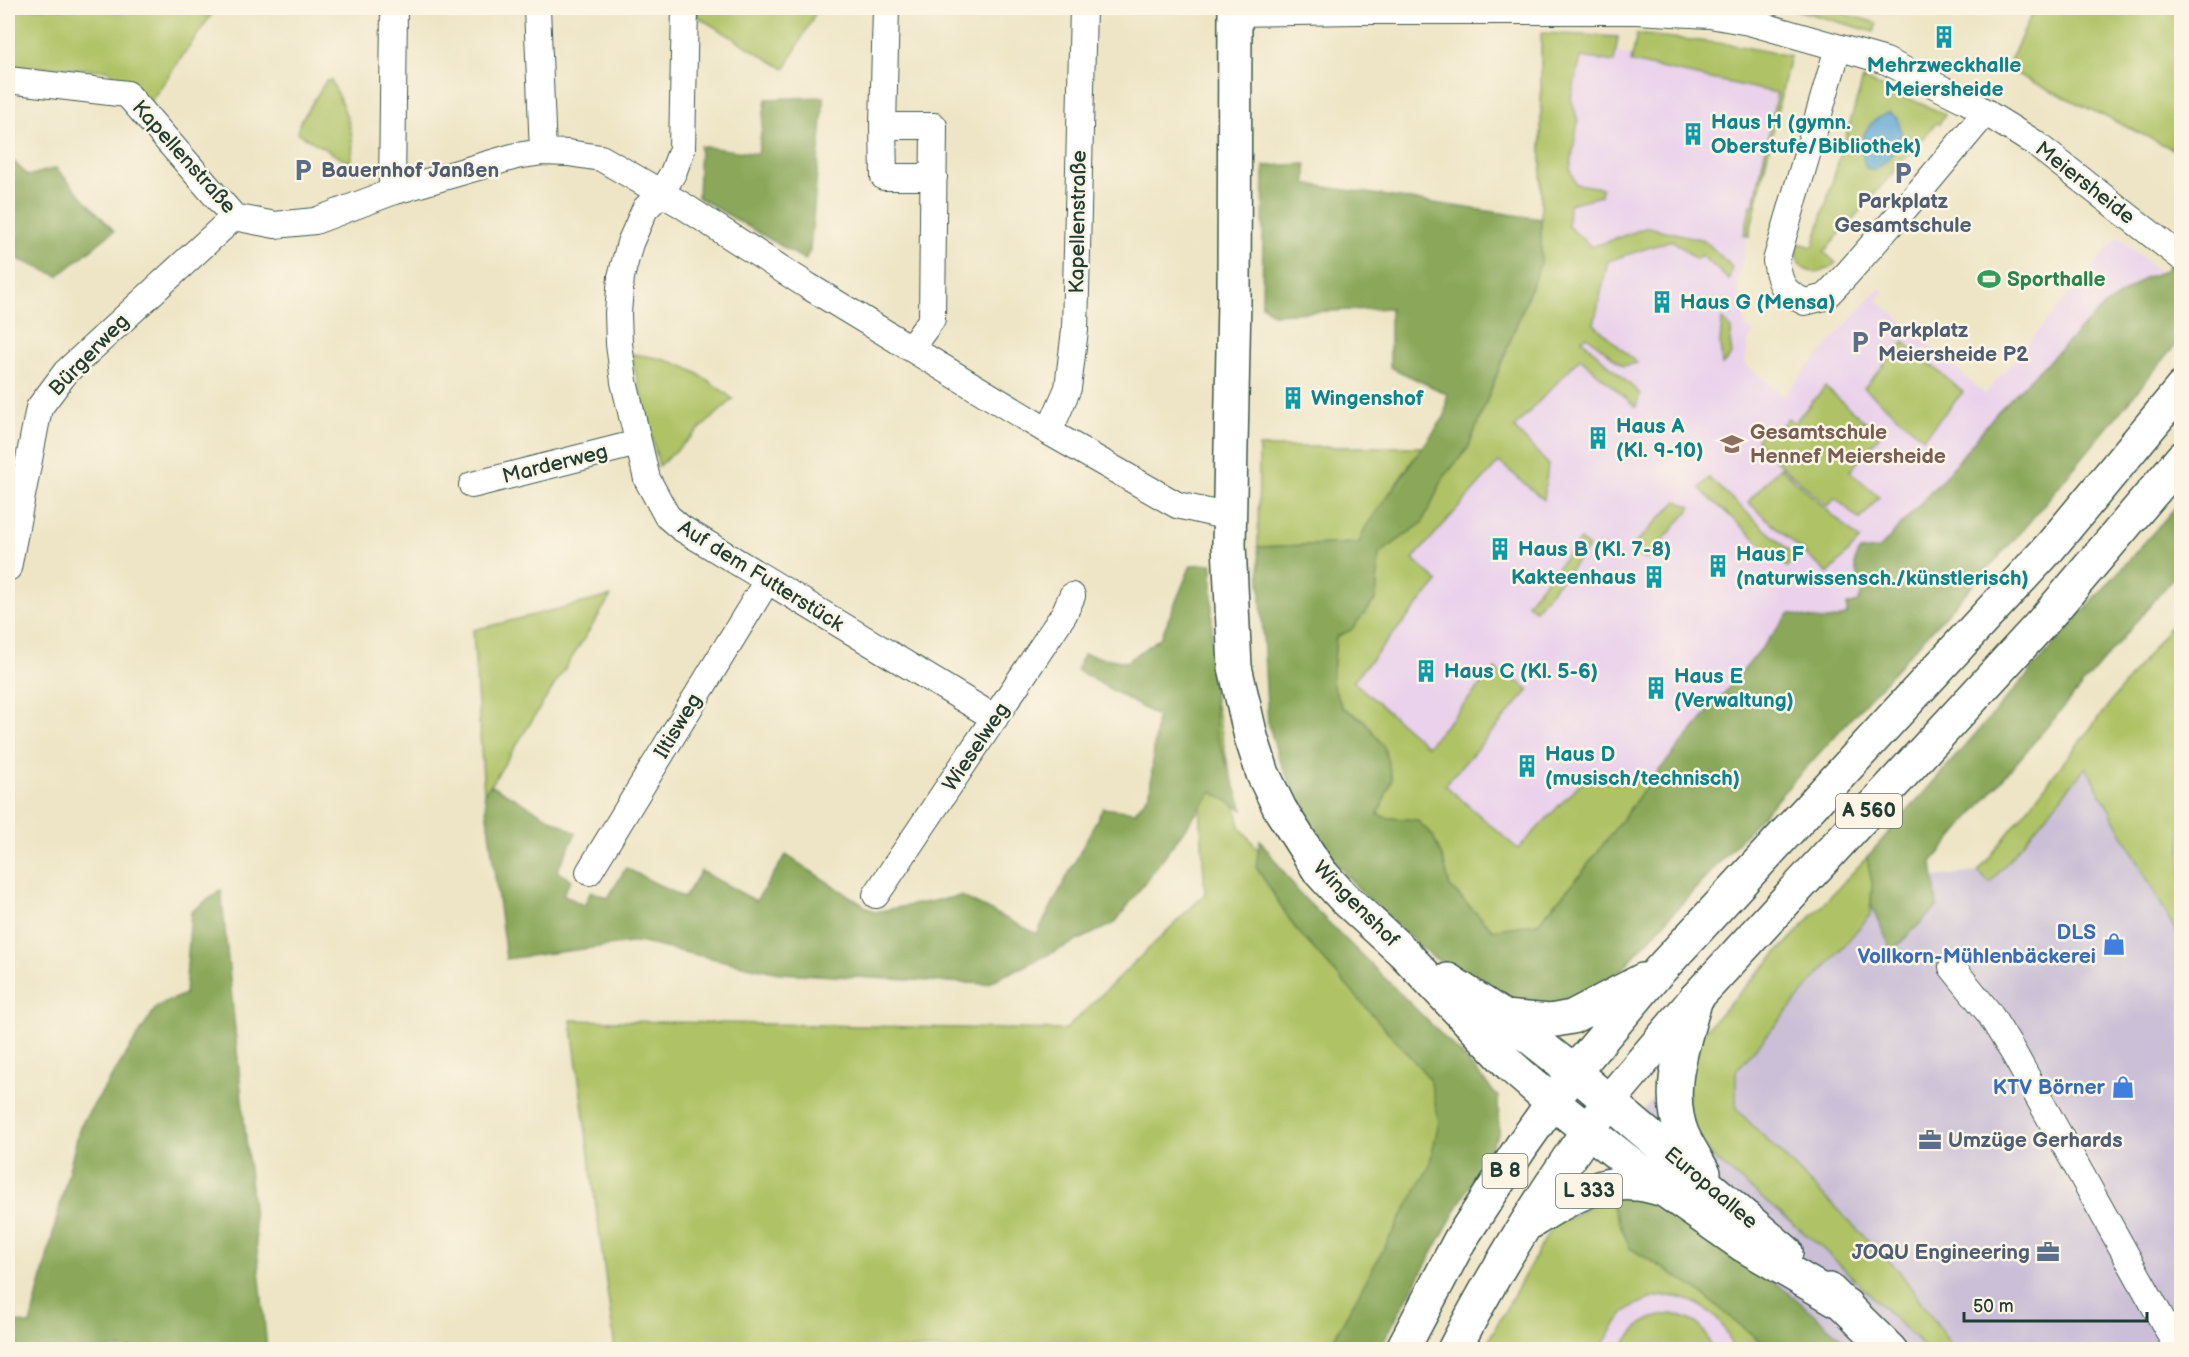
<svg xmlns="http://www.w3.org/2000/svg" width="2189" height="1357" viewBox="0 0 2189 1357" font-family="'Balsamiq Sans',sans-serif">
<rect width="100%" height="100%" fill="#fcf5e5"/>
<filter id="ink" filterUnits="userSpaceOnUse"><feTurbulence type="fractalNoise" baseFrequency=".0167" numOctaves="2"/><feDisplacementMap in="SourceGraphic" scale="12" xChannelSelector="R" yChannelSelector="G"/><feConvolveMatrix kernelMatrix="1 2 1 2 8 2 1 2 1" color-interpolation-filters="sRGB"/></filter>
<filter id="wash" filterUnits="userSpaceOnUse"><feTurbulence type="fractalNoise" baseFrequency=".008" numOctaves="4" result="noise"/><feDisplacementMap in="SourceGraphic" scale="24" xChannelSelector="R" yChannelSelector="G"/><feGaussianBlur stdDeviation="1.35" result="paint"/><feColorMatrix in="noise" values="0 0 0 0 0 0 0 0 0 0 0 0 0 0 0 0 0 1.4 0 .05"/><feComposite in="paint" operator="in"/></filter>
<g filter="url(#wash)">
<rect width="100%" height="100%" fill="#eee5c6"/>
<!-- built -->
<path fill="#ead1ec" d="M1541,33L1620,35L1617,53L1632,55L1637,34L1734,45L1790,56L1737,283L1746,327L1754,333L1748,341L1745,364L1783,396L1879,288L1884,292L1877,300L1985,394L2118,237L2159,272L1750,752L1414,894L1321,582L1428,491L1541,262Z
M1673,1295L1702,1306L1724,1328L1730,1338L1732,1349L1600,1350L1627,1310L1652,1298Z"/>
<!-- industrial -->
<path fill="#cabfd6" d="M2086,767L2181,941V1349H1852L1838,1335L1789,1293L1739,1254L1551,1228L1727,1004L1867,857L1872,883L1937,907L1934,877L1978,872L1990,883Z"/>
<!-- green -->
<path fill="#afc265" stroke="#67804c" stroke-width="1.5" d="M8,8H216L149,104L107,70L8,66Z
M693,8H818L785,69L693,14Z
M1790,8H1822L1877,23L1874,32Z
M2035,8H2181V153L2006,69Z
M1541,33L1618,37L1614,62L1581,57L1571,98L1578,121L1570,170L1576,184L1602,188L1601,196L1569,204L1568,226L1592,247L1648,227L1704,240L1732,267L1729,280L1701,255L1696,259L1672,240L1608,261L1594,324L1637,363L1623,366L1587,336L1582,340L1640,394L1636,407L1580,358L1514,428L1548,464L1544,500L1499,462L1413,559L1438,582L1353,681L1427,746L1495,669L1507,679L1519,682L1529,690L1445,785L1518,849L1590,773C1612,788 1633,787 1656,774L1581,874L1538,923L1493,930L1450,887L1443,859L1417,820L1389,818L1377,815L1392,779L1365,721L1342,707L1332,683L1336,637L1351,630L1376,599L1379,554L1422,523L1444,477L1468,448L1541,262Z
M1637,34L1734,45L1790,56L1749,236L1744,235L1751,205H1754L1777,93L1631,62Z
M1863,79L1945,114L1939,124L1936,123L1824,252L1836,263C1817,280 1790,272 1798,243L1813,247Z
M331,80C341,101 361,141 349,163L298,133L299,124L326,81Z
M1722,319L1732,329L1730,340L1732,355L1722,365L1720,343Z
M1904,342L1963,392L1923,438L1864,388Z
M631,354C680,359 695,370 733,399L659,466Z
M1825,387L1880,435L1850,471L1879,497L1860,520L1835,498L1827,506L1764,450L1757,440L1766,427L1774,434L1788,418L1794,423Z
M1259,447H1422L1365,528L1359,543L1258,547Z
M1780,467L1860,540L1828,574L1748,502Z
M1709,478L1796,557L1787,567L1704,493L1700,488Z
M1677,501L1692,507L1645,561L1631,548Z
M1580,540L1589,547L1535,610L1527,603Z
M611,596L491,785L484,793L473,630Z
M2181,612V941L2086,767L1990,883L1978,872Z
M1210,674L1240,827L1474,1120L1349,1349H615L571,1020L1065,1030L1205,894L1193,682Z
M1867,857L1872,883L1870,915L1736,1071V1109L1899,1271L1954,1349H1926L1821,1247L1710,1155L1689,1125L1686,1063L1698,1038Z
M1608,1196L1630,1248L1695,1288L1767,1347L1755,1349H1732C1725,1311 1679,1284 1643,1302C1638,1305 1630,1307 1626,1311C1616,1322 1608,1337 1600,1349L1483,1350L1551,1228Z
M1673,1314C1697,1321 1704,1325 1712,1349L1626,1350L1623,1346C1638,1324 1646,1317 1673,1314Z"/>
<!-- forest -->
<path fill="#8ba85a" stroke="#557247" stroke-width="1.5" d="M824,97L810,250L805,260L698,197L700,146L758,154L766,99Z
M8,156L28,176L56,168L114,231L58,276L8,255Z
M1306,164V184L1541,219V262L1468,448L1444,477L1422,523L1379,554L1376,599L1351,630L1336,637L1332,683L1342,707L1365,721L1384,747L1392,779L1378,815L1389,818L1417,820L1433,836L1443,859L1450,887L1493,930L1538,923L1581,874L1656,774L1738,677L1790,613C1809,619 1828,625 1847,614V605L1858,602L1863,590C1858,576 1850,565 1859,551L1879,549L1950,471L1997,412L2100,310L2144,278L2165,271L2181,248V338L2021,532L1624,967L1579,1003L1535,1011L1468,982L1429,954L1389,920L1357,887L1323,848L1300,808L1278,756L1268,722L1258,547L1359,543L1365,528L1445,416L1447,394L1390,367V308L1273,314L1262,305L1264,166Z
M2181,501V569L1932,862L1937,907L1892,951L1871,905L1872,883L1867,857Z
M1212,564V655L1216,733L1243,810L1212,792L1115,923L986,984L779,973L638,942L506,959L484,793L491,785L576,833L557,871L571,880L563,894L584,906L591,891L608,898L626,868L684,898L701,871L756,901L786,855L874,912L961,896L1037,934L1103,808L1135,812L1150,793L1157,716L1077,670L1084,654L1126,662L1161,637L1191,565Z
M1260,840L1299,893L1462,1055L1498,1097L1499,1132L1379,1349H1328L1429,1167L1439,1122L1430,1079L1295,928L1256,867Z
M221,890L267,1349H8V1320L30,1325L80,1126L157,1006L185,994L191,912Z
M1608,1196L1663,1201L1789,1293L1838,1335L1852,1349H1770L1695,1288L1630,1248Z"/>
<!-- water -->
<path fill="#5da6d4" stroke="#3e7284" stroke-width="1.5" d="M1889,113L1897,118C1898,122 1901,128 1901,133C1902,147 1886,162 1875,170L1866,168C1857,143 1862,123 1889,113Z"/>
</g>
<g filter="url(#ink)">
<g fill="none" stroke-linecap="round" stroke-linejoin="round">
<!-- minor casing -->
<g stroke="#3e564a" stroke-width="28">
<path id="minor" d="M537,8L543,152
M685,8L682,149L673,173L661,193L645,209L630,243L621,277L618,313L619,344L624,382L647,479L667,516L681,528L995,718
M1235,13L1360,11H1636L1710,15L1749,22L1886,61L1967,101L2033,142L2182,258
M1838,48L1776,261C1780,285 1783,292 1805,302L1825,297L1847,274L1919,192L1986,112
M8,80L127,94L234,217L275,225L315,221L392,192L516,156L543,152L568,153L601,158L682,205L808,286L1049,432L1177,505L1229,517
M883,126L886,8
M392,192L394,8
M911,348L932,319L934,126H883L884,177H934
M1049,432L1068,388L1075,330L1083,8
M472,485L638,443
M8,568L39,408L66,372L234,217
M589,872L767,581
M876,895L1064,614L1072,596
M1952,967L1989,1013L2013,1052L2179,1350"/>
</g>
<!-- secondary casing -->
<g stroke="#3e564a" stroke-width="36">
<path id="secondary" d="M1235,8L1234,299L1229,545L1235,667L1251,737L1263,774L1280,809L1320,872L1343,897L1403,952L1512,1067L1552,1102L1664,1190L1743,1245L1846,1305
M1448,980L1504,1017L1574,1072L1786,1252
M1696,998C1684,1043 1664,1091 1683,1136C1689,1148 1697,1161 1704,1173
M1829,1290L1890,1350"/>
</g>
<!-- primary casing -->
<g stroke="#3e564a" stroke-width="36">
<path id="primary" d="M1531,1222C1562,1202 1597,1180 1636,1184C1645,1184 1655,1188 1664,1190
M1402,1350L1460,1240L1523,1144L1574,1072
M1454,1350C1499,1262 1551,1181 1609,1101"/>
</g>
<!-- motorway casing -->
<g stroke="#3e564a" stroke-width="36">
<path id="motorway" d="M1504,1017L1550,1021L1572,1017L1643,980
M1574,1072L1658,972L2050,547L2182,388
M1609,1101L1696,998L2041,624L2182,458"/>
</g>
<!-- minor -->
<use href="#minor" stroke="#fff" stroke-width="26"/>
<!-- secondary -->
<use href="#secondary" stroke="#fff" stroke-width="33"/>
<!-- primary -->
<use href="#primary" stroke="#fff" stroke-width="33"/>
<!-- motorway -->
<use href="#motorway" stroke="#fff" stroke-width="33"/>
</g>
</g>
<!-- icons -->
<defs>
<g id="building-bare" transform="scale(1.8)"><path d="M-4-6H4V6H1V3H-1V6H-4ZM-2.5-4.3h1.7v1.8h-1.7ZM.8-4.3h1.7v1.8H.8ZM-2.5-1h1.7V.8h-1.7ZM.8-1h1.7V.8H.8Z" fill="#0f9aa8" stroke="#fcf5e5" stroke-width="2.5" paint-order="stroke"/></g>
<g id="parking-bare" transform="scale(1.8)"><path d="M-3.5-5.5H1a3.5 3.5 0 0 1 0 7H-1V5.5H-3.5ZM-1-3.4V-.6H.8a1.4 1.4 0 0 0 0-2.8Z" fill="#5c6f8a" stroke="#fcf5e5" stroke-width="2.5" paint-order="stroke"/></g>
<g id="stadium-bare" transform="scale(1.8)"><path d="M0-5a6.5 5 0 1 0 0 10a6.5 5 0 1 0 0-10ZM-3.5-1.8h7v3.6h-7Z" fill="#2e9e5b" stroke="#fcf5e5" stroke-width="2.5" paint-order="stroke"/></g>
<g id="school-bare" transform="scale(1.8)"><path d="M0-5L7-2L0 1L-7-2ZM-4 1L0 2.5L4 1V4Q0 6-4 4Z" fill="#8d6e63" stroke="#fcf5e5" stroke-width="2.5" paint-order="stroke"/></g>
<g id="shop-bare" transform="scale(1.8)"><path d="M-5-2.5h2.3a2.7 3.5 0 0 1 5.4 0H5L5.5 6h-11ZM-1.5-2.5h3a1.5 2.3 0 0 0-3 0Z" fill="#3f7fe0" stroke="#fcf5e5" stroke-width="2.5" paint-order="stroke"/></g>
<g id="office-bare" transform="scale(1.8)"><path d="M-6-3h4V-5.5h4V-3h4V5H-6ZM-1-4.5V-3h2v-1.5ZM-6 0V1H6V0Z" fill="#5c6f8a" stroke="#fcf5e5" stroke-width="2.5" paint-order="stroke"/></g>
</defs>
<g fill-rule="evenodd">
<use href="#building-bare" x="1944" y="37"/>
<use href="#building-bare" x="1693" y="134"/>
<use href="#parking-bare" x="303" y="170"/>
<use href="#parking-bare" x="1903" y="173"/>
<use href="#stadium-bare" x="1989" y="279"/>
<use href="#building-bare" x="1662" y="302"/>
<use href="#parking-bare" x="1860" y="342"/>
<use href="#building-bare" x="1293" y="398"/>
<use href="#building-bare" x="1598" y="438"/>
<use href="#school-bare" x="1732" y="444"/>
<use href="#building-bare" x="1500" y="549"/>
<use href="#building-bare" x="1718" y="566"/>
<use href="#building-bare" x="1654" y="577"/>
<use href="#building-bare" x="1426" y="671"/>
<use href="#building-bare" x="1656" y="688"/>
<use href="#building-bare" x="1527" y="766"/>
<use href="#shop-bare" x="2114" y="944"/>
<use href="#shop-bare" x="2123" y="1087"/>
<use href="#office-bare" x="1930" y="1140"/>
<use href="#office-bare" x="2048" y="1252"/>
</g>
<g text-anchor="middle" dominant-baseline="central" stroke-width="5" stroke-linejoin="round" paint-order="stroke">
<!-- shield labels -->
<g fill="#fcf5e5" stroke="#617469" stroke-width="1.5">
<rect x="1836" y="794" width="66" height="34" rx="4.5"/>
<rect x="1482.5" y="1154" width="45" height="34" rx="4.5"/>
<rect x="1556" y="1174" width="66" height="34" rx="4.5"/>
</g>
<g font-size="20" font-weight="bold" fill="#1f3d34">
<text x="1869" y="811">A 560</text>
<text x="1505" y="1171">B 8</text>
<text x="1589" y="1191">L 333</text>
</g>
<!-- culture labels -->
<g font-size="21" font-weight="bold" fill="#0d838f" stroke="#fcf5e5" text-anchor="start">
<text x="1944" y="65" text-anchor="middle">Mehrzweckhalle<tspan x="1944" dy="24">Meiersheide</tspan></text>
<text x="1711" y="122">Haus H (gymn.<tspan x="1711" dy="24">Oberstufe/Bibliothek)</tspan></text>
<text x="1680" y="302">Haus G (Mensa)</text>
<text x="1311" y="398">Wingenshof</text>
<text x="1616" y="426">Haus A<tspan x="1616" dy="24">(Kl. 9-10)</tspan></text>
<text x="1518" y="549">Haus B (Kl. 7-8)</text>
<text x="1736" y="554">Haus F<tspan x="1736" dy="24">(naturwissensch./künstlerisch)</tspan></text>
<text x="1636" y="577" text-anchor="end">Kakteenhaus</text>
<text x="1444" y="671">Haus C (Kl. 5-6)</text>
<text x="1674" y="676">Haus E<tspan x="1674" dy="24">(Verwaltung)</tspan></text>
<text x="1545" y="754">Haus D<tspan x="1545" dy="24">(musisch/technisch)</tspan></text>
</g>
<!-- street labels -->
<g font-size="21" fill="#1f3d34" stroke="#fcf5e5">
<text transform="translate(184 157) rotate(48)">Kapellenstraße</text>
<text transform="translate(2085 183) rotate(38)">Meiersheide</text>
<text transform="translate(1078 222) rotate(-89)">Kapellenstraße</text>
<text transform="translate(89 355) rotate(-46)">Bürgerweg</text>
<text transform="translate(555 464) rotate(-14)">Marderweg</text>
<text transform="translate(761 576) rotate(32)">Auf dem Futterstück</text>
<text transform="translate(678 726) rotate(-59)">Iltisweg</text>
<text transform="translate(976 747) rotate(-56)">Wieselweg</text>
<text transform="translate(1356 904) rotate(45)">Wingenshof</text>
<text transform="translate(1711 1188) rotate(40)">Europaallee</text>
</g>
<!-- service labels -->
<g font-size="21" font-weight="bold" fill="#4e5e75" stroke="#fcf5e5" text-anchor="start">
<text x="321" y="170">Bauernhof Janßen</text>
<text x="1903" y="201" text-anchor="middle">Parkplatz<tspan x="1903" dy="24">Gesamtschule</tspan></text>
<text x="1878" y="330">Parkplatz<tspan x="1878" dy="24">Meiersheide P2</tspan></text>
<text x="1948" y="1140">Umzüge Gerhards</text>
<text x="2030" y="1252" text-anchor="end">JOQU Engineering</text>
</g>
<!-- leisure labels -->
<g font-size="21" font-weight="bold" fill="#27864d" stroke="#fcf5e5" text-anchor="start">
<text x="2007" y="279">Sporthalle</text>
</g>
<!-- education labels -->
<g font-size="21" font-weight="bold" fill="#785e54" stroke="#fcf5e5" text-anchor="start">
<text x="1750" y="432">Gesamtschule<tspan x="1750" dy="24">Hennef Meiersheide</tspan></text>
</g>
<!-- shop labels -->
<g font-size="21" font-weight="bold" fill="#366cbe" stroke="#fcf5e5" text-anchor="end">
<text x="2096" y="932">DLS<tspan x="2096" dy="24">Vollkorn-Mühlenbäckerei</tspan></text>
<text x="2105" y="1087">KTV Börner</text>
</g>
</g>
<!-- margin -->
<rect width="2189" height="1357" fill="none" stroke="#fcf5e5" stroke-width="30"/>
<!-- scale -->
<path d="M1964 1312v9h183v-9" fill="none" stroke="#1f3d34" stroke-width="3"/>
<text x="1973" y="1312" font-size="18" fill="#1f3d34" stroke="#fcf5e5" stroke-width="4.5" paint-order="stroke">50 m</text>
</svg>
